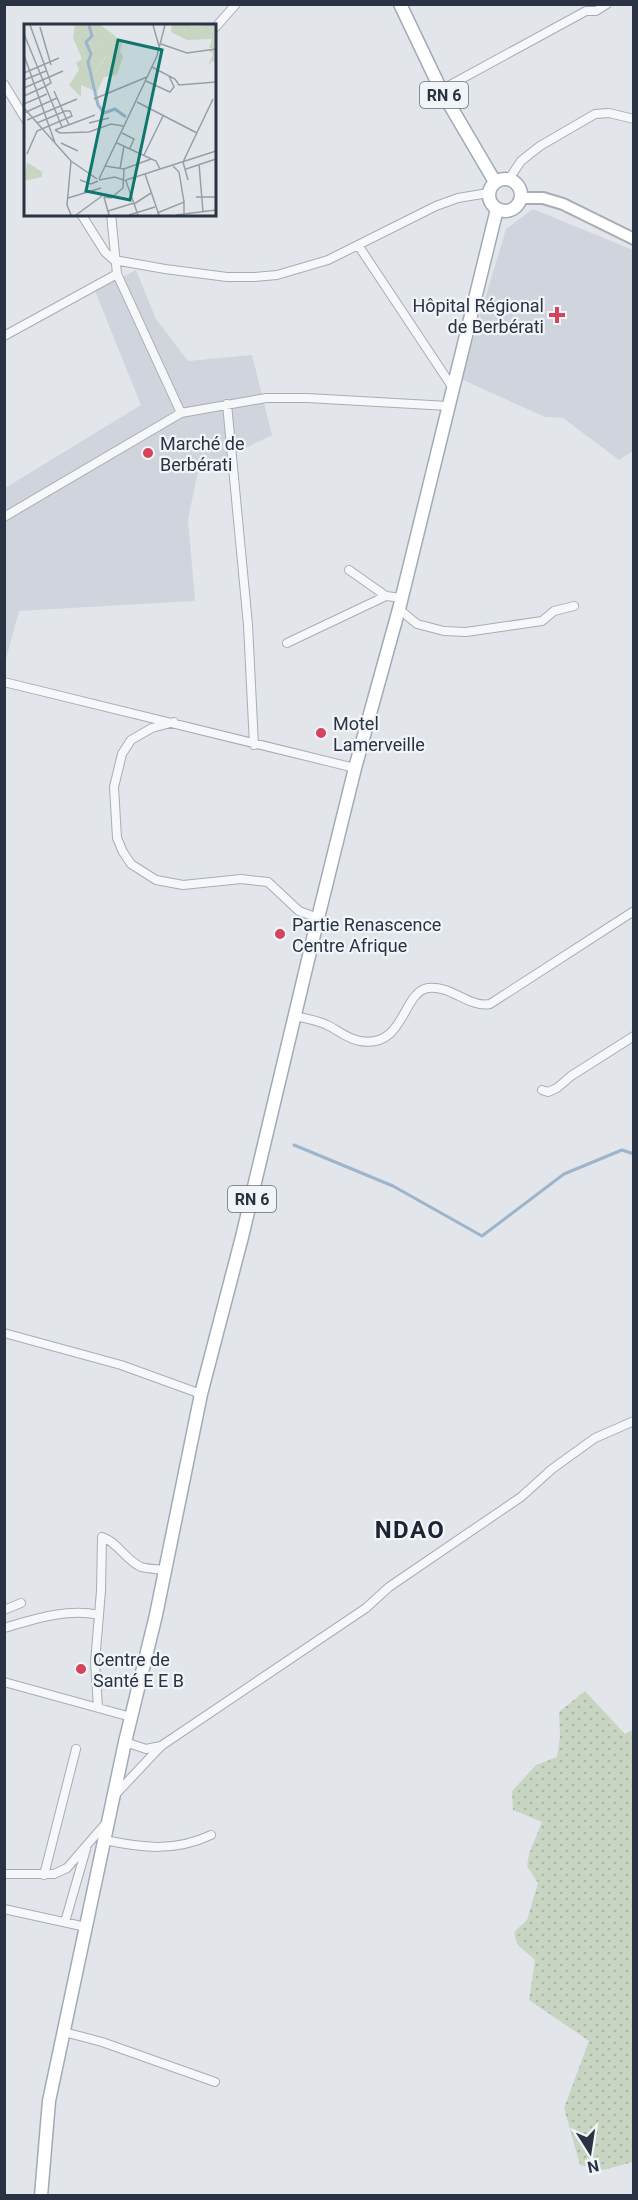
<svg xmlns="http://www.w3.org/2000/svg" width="638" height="2200" viewBox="0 0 638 2200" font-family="Roboto,sans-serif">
<defs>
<pattern id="grass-dots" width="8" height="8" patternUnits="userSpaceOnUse" patternTransform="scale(1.5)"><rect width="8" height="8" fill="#c8d5c3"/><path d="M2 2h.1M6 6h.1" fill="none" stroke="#acb7a9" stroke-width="1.8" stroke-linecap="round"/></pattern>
</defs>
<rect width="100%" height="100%" fill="#e2e6eb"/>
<!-- built -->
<path fill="#d0d5dd" d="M533,209L633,250V451L619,460L563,418L545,417L461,379L506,229Z
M136,270L156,319L188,361L252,355L272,435L198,472L188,519L195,601L19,611L5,663V488L141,405L95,291Z"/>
<!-- grass -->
<path fill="url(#grass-dots)" d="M585,1691L625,1734L634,1729L633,2162L603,2170L580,2165L564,2108L589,2041L529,2000L535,1960L517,1944L514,1932L527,1920L538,1883L527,1866L529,1854L542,1822L513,1810L512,1791L536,1765L557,1757L560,1737L559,1712Z"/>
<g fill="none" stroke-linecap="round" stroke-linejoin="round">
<!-- stream -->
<path stroke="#9cb4cc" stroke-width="3" d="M294,1145L393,1186L482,1236L564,1174L622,1150L634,1154"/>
<!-- street casing -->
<g stroke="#a7adb6" stroke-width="10">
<path id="street" d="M214,29L236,4
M4,84L26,120
M441,90L586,11H596L607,4
M509,179L521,161L540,146L595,114L609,113L634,119
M81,214L105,252L114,260L165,269L227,277H254L277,275L328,260L436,206L458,198L488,193
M111,214L117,274L181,413
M358,245L453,388
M4,336L117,274
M227,404L248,625L254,745
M4,517L181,413L266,398H307L448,406
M349,570L386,596L402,598
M399,609L417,624L444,631L466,632L542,621L554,611L574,606
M287,643L386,596
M4,682L355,768
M174,722L152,728L131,740L122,754L114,787L117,838L123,852L131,864L156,880L183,885L241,879L268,882L299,911L318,918
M296,1016C306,1019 317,1020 327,1025C338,1030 347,1039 360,1041C405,1049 402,992 428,988C451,985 469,1008 490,1004L634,911
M542,1090L548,1092L557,1088L571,1076L634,1036
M4,1333L121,1365L201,1394
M4,1610L21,1603
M4,1628C35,1619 67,1608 99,1615
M4,1682L131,1717
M98,1707L95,1662L101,1591L102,1537C118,1542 125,1560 141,1567C148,1569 157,1569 165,1570
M125,1742L146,1749L161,1746
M115,1795L161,1746L366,1608L389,1587L521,1497L552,1469L595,1438L634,1421
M105,1840C142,1848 175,1852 211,1835
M4,1874H54L67,1868L106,1823
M44,1875L76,1749
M4,1909L86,1927
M65,1922L86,1849
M64,2032L102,2042L215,2082"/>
</g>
<!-- secondary casing -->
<g stroke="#a7adb6" stroke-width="14">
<path id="secondary" d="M521,198H543L563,204L634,239"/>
</g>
<!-- primary casing -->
<g stroke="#a1aab7" stroke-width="15">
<path id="primary" d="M400,4L441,90L495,182
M489 195a16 16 0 1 1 32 0a16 16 0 1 1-32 0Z
M41,2196L49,2101L125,1742L156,1615L201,1394L242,1237L318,918L355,768L399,609L497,209"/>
</g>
<!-- street -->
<use href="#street" stroke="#f5f7f9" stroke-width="8"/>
<!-- secondary -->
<use href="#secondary" stroke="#fff" stroke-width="10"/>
<!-- primary -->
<use href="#primary" stroke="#fff" stroke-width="12"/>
</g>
<!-- markers -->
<g fill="#d4445a" stroke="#f2f5f8" stroke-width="2">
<path d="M554 306h6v6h6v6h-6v6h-6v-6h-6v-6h6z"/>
<circle cx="148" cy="453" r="6"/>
<circle cx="321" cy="733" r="6"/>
<circle cx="280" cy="934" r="6"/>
<circle cx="81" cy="1669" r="6"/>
</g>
<g text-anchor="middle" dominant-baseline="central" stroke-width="4.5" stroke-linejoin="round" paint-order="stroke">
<!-- shield labels -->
<g fill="#f2f5f8" stroke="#656d7a" stroke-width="1.5">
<rect x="420" y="82" width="48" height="26" rx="4.5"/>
<rect x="228" y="1186" width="48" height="26" rx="4.5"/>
</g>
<g font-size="16" font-weight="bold" fill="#293344">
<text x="444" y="95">RN 6</text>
<text x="252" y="1199">RN 6</text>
</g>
<!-- poi labels -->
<g font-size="18" fill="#293344" stroke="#f2f5f8" text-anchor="start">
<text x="544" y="305" text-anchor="end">Hôpital Régional<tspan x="544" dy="21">de Berbérati</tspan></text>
<text x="160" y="443">Marché de<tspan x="160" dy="21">Berbérati</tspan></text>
<text x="333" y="723">Motel<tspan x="333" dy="21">Lamerveille</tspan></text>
<text x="292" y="924">Partie Renascence<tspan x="292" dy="21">Centre Afrique</tspan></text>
<text x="93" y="1659">Centre de<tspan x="93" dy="21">Santé E E B</tspan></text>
</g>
<!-- district labels -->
<g font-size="24" font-weight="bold" letter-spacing="1.5" fill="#1c2435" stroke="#f2f5f8">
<text x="410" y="1530">NDAO</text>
</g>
</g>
<!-- overview -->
<g transform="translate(24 24)">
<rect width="192" height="192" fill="#e2e6eb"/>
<path d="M51,1H56L67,16L63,39L68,53L82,33L66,1H76L89,10L98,20L96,28L99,32L93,51L80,53L73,68L57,61V73L45,61L55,46L52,39L58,35L49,14ZM148,1H171L159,7L172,11L179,8L176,1H192V39L188,37L184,42L189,30L185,27L189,24H185L188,15L163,16L147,8ZM3,138L18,148V153L0,157Z" fill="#c8d5c3"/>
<path d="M176,1L180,11L177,15L160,8L162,4Z" fill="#c8d5c3"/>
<path d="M56,1H66L82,32L68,53L63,39L67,16Z" fill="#c8d5c3"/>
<path fill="none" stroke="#9cb4cc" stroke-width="3" d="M65,1L68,12L62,18L67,30L64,38L74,81L80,89L91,85L102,93"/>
<path fill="none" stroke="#989ea8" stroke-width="1.5" d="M6,1L27,59L20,63M129,1L135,22M16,3L27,41M0,10L38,103M137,20L163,29L192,25M0,31L31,119L47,137L73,155M128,43L151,55L155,61L192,58M0,49L35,34M0,56L22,47M122,57L146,68L150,63L145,52M0,64L39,47M30,67L45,101M0,72L20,63M70,75L123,53M113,78L173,109M0,80L23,70M0,84L30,118M0,89L33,74M3,96L53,75M13,99L39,88M65,99L85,94M31,106L36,109L65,108L87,100L99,102M31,106L71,91M98,109L110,115L106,124M37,119L54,127M93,119L132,137L136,145M3,130L13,107L48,92L46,87H39M120,131L139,92M47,137L43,181L47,191M175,140L179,188M81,142L100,145L127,135M149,142L155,148L160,178M96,145L100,122M162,145L192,135M121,150L135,191M75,155L133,32L141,1M56,156L67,160L74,157M75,156L91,153L102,157L114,191M102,156L192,127M164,156L159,138L189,75M80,173L87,174L99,164L100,145M80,173L85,191M172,173H192M44,174L77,164M110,180L127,169M84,187L110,179M133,189L160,178V189M52,191L78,172M105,191L131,183M152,191L192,186"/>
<path fill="#0f766e" fill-opacity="0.15" stroke="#0f766e" stroke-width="3" d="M94,16L138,26L106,176L62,167Z"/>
<rect width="192" height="192" fill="none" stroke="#293344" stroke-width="3"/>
</g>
<!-- border -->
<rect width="638" height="2200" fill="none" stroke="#293344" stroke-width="12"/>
<!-- north arrow -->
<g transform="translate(590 2152) rotate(168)" stroke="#f2f5f8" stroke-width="4.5" paint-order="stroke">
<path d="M0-4.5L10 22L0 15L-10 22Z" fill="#293344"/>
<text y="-9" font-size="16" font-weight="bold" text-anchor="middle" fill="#293344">N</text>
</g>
</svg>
